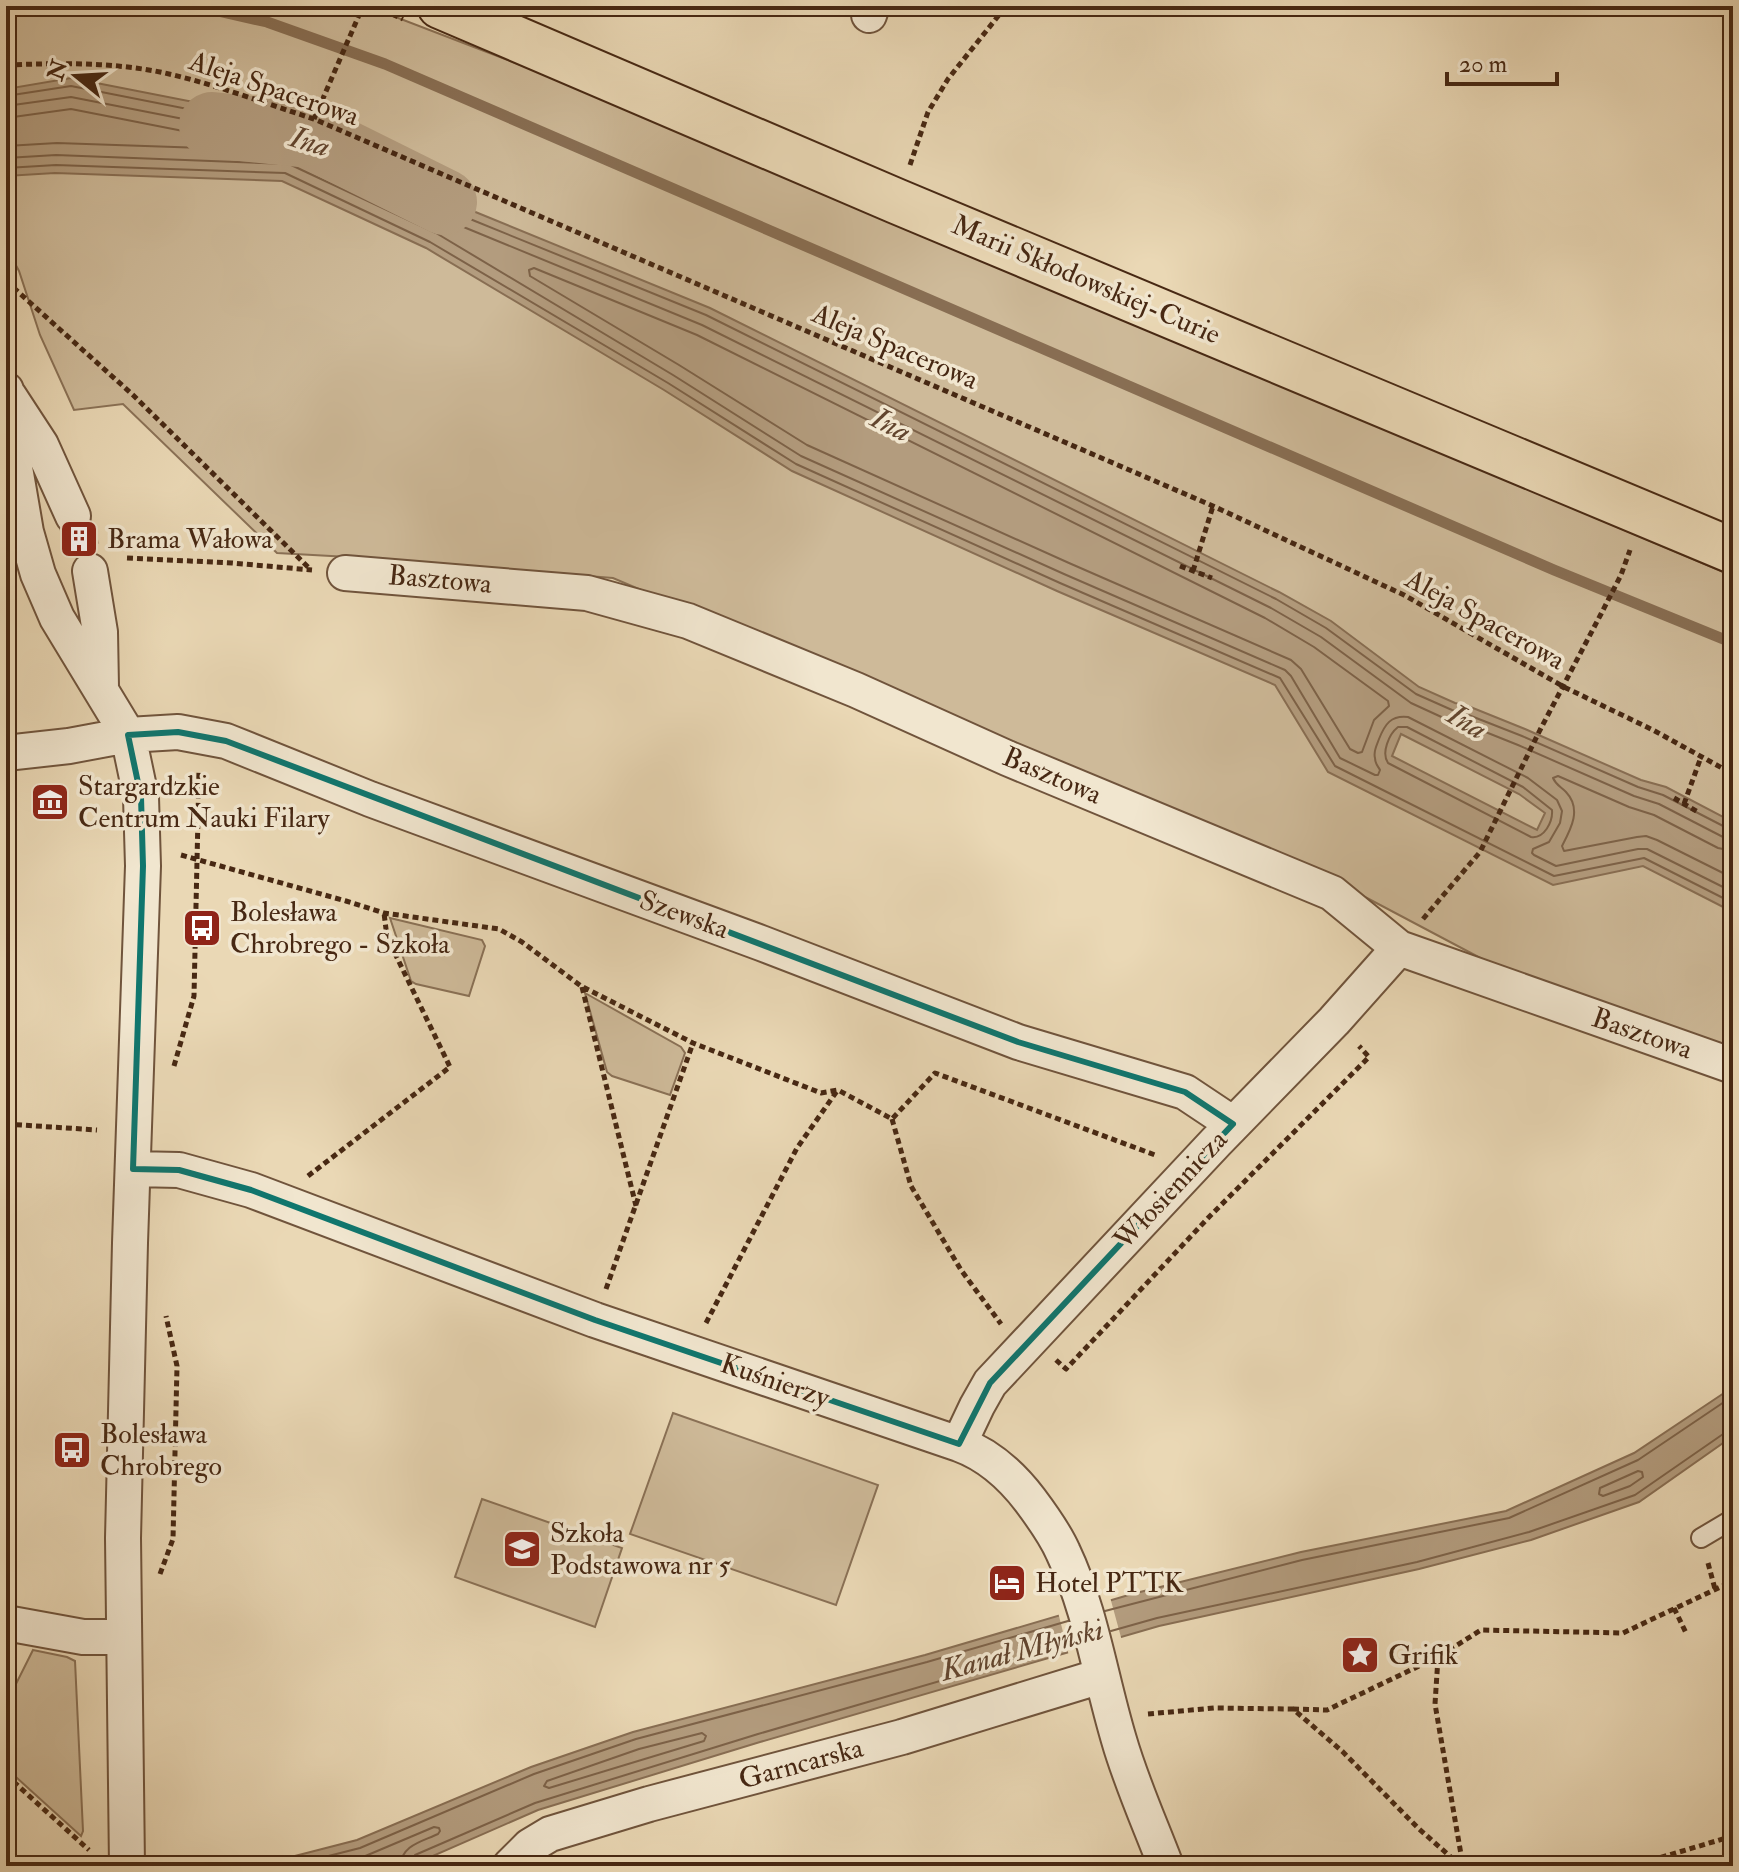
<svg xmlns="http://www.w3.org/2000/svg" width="1739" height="1872" viewBox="0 0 1739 1872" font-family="'IM FELL Double Pica',serif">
<rect width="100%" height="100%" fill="#ead8b5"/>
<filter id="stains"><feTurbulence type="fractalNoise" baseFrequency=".0025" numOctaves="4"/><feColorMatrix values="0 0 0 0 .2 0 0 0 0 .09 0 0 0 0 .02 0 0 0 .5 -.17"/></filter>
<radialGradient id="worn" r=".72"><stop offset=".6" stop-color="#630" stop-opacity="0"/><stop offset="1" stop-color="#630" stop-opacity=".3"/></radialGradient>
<!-- green -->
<path fill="#ceba99" stroke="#8a7156" stroke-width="2" d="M6,6H367L565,82L1733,576V1049L1486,961L1367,898L613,578L349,557L277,553L123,404L74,410L40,335L19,271L6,247Z
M390,918L482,940L485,946L469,996L416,984L411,981Z
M585,993L681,1047L685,1053L670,1095L612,1076L607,1072Z
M673,1413L878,1485L836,1605L630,1534Z
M482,1499L622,1548L595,1627L455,1577Z
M33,1650L67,1657L75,1661L83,1831L81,1836L6,1768V1687L14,1688Z"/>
<!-- water -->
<path fill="#b39c7e" stroke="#886e53" stroke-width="2" fill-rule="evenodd" d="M71,78L260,115L473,211L710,308L1279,592L1331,621L1419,687L1455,703L1468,706L1525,729L1641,780L1666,787L1733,822V912L1643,866L1553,885L1328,772L1275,685L1057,591L792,471L664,390L426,248L282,181L55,173L6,176V89ZM1401,734L1519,794L1545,813L1537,830L1392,756Z
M1733,1387V1436L1639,1502L1531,1540L1419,1569L1159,1626L760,1742L538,1810L410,1866H256L357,1840L531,1767L633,1732L925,1655L1132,1594L1301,1552L1506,1511L1634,1453Z"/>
<!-- pier -->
<path fill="#ead8b5" d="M1110,1597L1122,1641L1069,1656L1058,1612Z"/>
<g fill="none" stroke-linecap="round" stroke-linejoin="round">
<!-- shore -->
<path stroke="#7d6248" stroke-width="2" d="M6,96L71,86L258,123L470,219L706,315L1276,599L1326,628L1416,694L1452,710L1466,714L1522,736L1638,787L1663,795L1727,828L1733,829
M6,106L71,97L255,133L466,228L702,325L1271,608L1321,637L1411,703L1448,720L1463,723L1518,745L1634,796L1659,804L1723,837L1733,839
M6,118L71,109L234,141L238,145L233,149L57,143L6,146
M6,158L56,155L289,164L436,233L673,375L801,456L1064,574L1285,670L1291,676L1340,758L1375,775H1378L1380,770C1378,766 1375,764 1375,758C1373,751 1377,745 1379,739C1385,724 1391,715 1408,717L1528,778L1557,800L1562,811L1560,823L1549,842L1533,849L1532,853L1534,855L1556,866L1638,849H1647L1733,892
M6,168L56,165L285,173L430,242L668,383L796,464L1060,583L1280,678L1335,766L1554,876L1644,858L1733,903
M534,268L697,335L1265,618L1314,647L1388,701L1389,706L1374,720L1362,752L1358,753L1350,749L1301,669L1291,660L1069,563L807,445L679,365L530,276L529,270Z
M1398,727H1407L1523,787L1552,810C1553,822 1544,839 1531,837L1388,763C1381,753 1389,734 1398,727Z
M1733,851L1718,848L1654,815L1629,807L1558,776L1553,778C1556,785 1560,786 1566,792C1582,809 1571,829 1562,846L1564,851L1637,837L1646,836L1657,840L1733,878
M1638,1471L1642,1472L1643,1477L1630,1486L1603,1496L1599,1494L1600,1488Z
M1105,1611L1302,1560L1509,1518L1638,1460L1733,1396
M1111,1631L1157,1618L1417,1562L1529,1532L1635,1495L1726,1432L1733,1430
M702,1733L706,1736L704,1741L549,1788L544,1786L547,1781L639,1749Z
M289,1866L360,1848L534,1774L636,1739L927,1662L1068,1621
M329,1866L363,1857L434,1827L439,1828L440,1831L438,1834C421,1842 402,1845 400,1866
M410,1866L411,1860L415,1855L535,1803L758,1734L1074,1642"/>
<!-- stream -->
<path stroke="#886e53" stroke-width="11" d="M196,6L267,22L385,64L1554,570L1733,643"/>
<!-- river -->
<path stroke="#b39c7e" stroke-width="66" d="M212,125L309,135L444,202"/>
<!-- minor-tunnel -->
<path stroke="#c9b595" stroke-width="34" stroke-dasharray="34 17" stroke-linecap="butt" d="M73,516L90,571"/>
<!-- service casing -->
<g stroke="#70543c" stroke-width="22">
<path id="service" d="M1701,1538L1733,1519"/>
</g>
<!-- minor casing -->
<g stroke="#70543c" stroke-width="38">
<path id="minor" d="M869,15L872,6
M6,390L12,450L26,532L38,574L57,618L128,735L141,797L143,866L130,1243L123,1538L127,1866
M9,396L41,445L73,516
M90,571L100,632L101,687
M345,573L587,593L688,621L856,690L1007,758L1332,893L1399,948L1733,1066
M6,753L69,746L128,735L178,732L226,741L370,799L761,943L1018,1042L1185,1092L1233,1124
M133,1169L179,1170L251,1190L595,1320L959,1444C989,1455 1011,1475 1030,1500C1042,1516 1055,1534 1063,1552C1091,1611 1100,1677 1119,1740C1131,1782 1150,1824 1166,1866
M959,1444L977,1406L990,1383L1216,1142L1334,1021L1399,948
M6,1623L83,1637H123
M510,1866L530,1846L550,1834L649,1804L902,1737L1101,1676"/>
</g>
<!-- primary casing -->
<g stroke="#472813" stroke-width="48">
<path id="primary" d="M440,6L896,201L1733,551"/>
</g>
<!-- path -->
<path stroke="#472813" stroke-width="5" stroke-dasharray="6 4" stroke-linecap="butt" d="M374,6L403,19
M6,65C58,63 109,62 160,72C212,83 264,103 314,119L1213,506L1404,595L1564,687L1653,730L1733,774
M314,119L363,6
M910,165L928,112L948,79L999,15L1004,6
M6,281L133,395L310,569
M127,558L232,563L312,570
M1180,566L1212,578
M1193,571L1213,506
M1674,798L1698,812
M1684,804L1701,757
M181,855L346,901L384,913L499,929L522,942L581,986L693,1043L821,1093L838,1090L892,1119L935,1073L1155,1155
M1423,919L1480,852L1540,730L1601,614L1621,575L1630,550
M582,987L636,1206
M174,1066L194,996L199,771
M892,1119L911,1186L961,1270L1001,1324
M6,1124L97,1130
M308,1176L450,1067L387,937L384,913
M606,1289L693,1043
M706,1323L797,1148L837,1091
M1056,1360L1066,1369L1209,1217L1369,1057L1359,1046
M1708,1563L1715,1589
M160,1574L173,1539L177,1366L166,1316
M1674,1608L1687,1635
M1438,1658L1435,1704L1463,1866
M1293,1709L1327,1710L1438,1657L1481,1630L1623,1633L1733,1581
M1148,1714L1214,1708L1293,1709L1343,1752L1418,1828L1461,1866
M6,1775L89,1850
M1632,1866L1733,1836"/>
<!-- service -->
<use href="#service" stroke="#f1e6cf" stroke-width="18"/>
<!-- minor -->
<use href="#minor" stroke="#f1e6cf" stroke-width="34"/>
<!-- primary -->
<use href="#primary" stroke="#ead8b5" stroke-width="44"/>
</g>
<!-- marked area -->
<path fill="none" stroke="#0f766e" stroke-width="6" stroke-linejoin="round" d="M178,732L226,741L1018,1042L1185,1092L1233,1124L990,1383L959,1444L595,1320L251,1190L179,1170L133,1169L143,866L141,797L128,735Z"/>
<!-- icons -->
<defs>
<g id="building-square" transform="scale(2)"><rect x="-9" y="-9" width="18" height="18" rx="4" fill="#8f2418" stroke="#f1e6cf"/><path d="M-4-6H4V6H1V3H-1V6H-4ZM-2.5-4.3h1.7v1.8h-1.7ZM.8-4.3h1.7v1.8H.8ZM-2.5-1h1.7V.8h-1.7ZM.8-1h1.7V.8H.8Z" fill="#fff"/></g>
<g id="museum-square" transform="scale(2)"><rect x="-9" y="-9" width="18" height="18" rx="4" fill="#8f2418" stroke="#f1e6cf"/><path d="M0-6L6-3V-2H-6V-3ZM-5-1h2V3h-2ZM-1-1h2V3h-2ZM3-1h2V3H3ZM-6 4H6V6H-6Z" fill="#fff"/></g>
<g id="bus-square" transform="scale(2)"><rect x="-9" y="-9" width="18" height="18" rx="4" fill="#8f2418" stroke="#f1e6cf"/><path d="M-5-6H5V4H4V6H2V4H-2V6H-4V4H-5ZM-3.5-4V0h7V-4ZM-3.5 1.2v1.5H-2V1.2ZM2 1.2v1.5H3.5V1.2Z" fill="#fff"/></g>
<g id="school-square" transform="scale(2)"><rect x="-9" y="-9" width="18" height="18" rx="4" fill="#8f2418" stroke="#f1e6cf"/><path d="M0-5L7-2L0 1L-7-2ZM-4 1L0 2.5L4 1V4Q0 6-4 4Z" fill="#fff"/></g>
<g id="hotel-square" transform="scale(2)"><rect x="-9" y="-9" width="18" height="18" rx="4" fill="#8f2418" stroke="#f1e6cf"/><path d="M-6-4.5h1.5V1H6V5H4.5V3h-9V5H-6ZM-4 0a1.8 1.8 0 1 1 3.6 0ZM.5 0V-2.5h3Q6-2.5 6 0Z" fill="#fff"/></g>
<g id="sight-square" transform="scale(2)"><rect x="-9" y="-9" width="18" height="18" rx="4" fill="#8f2418" stroke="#f1e6cf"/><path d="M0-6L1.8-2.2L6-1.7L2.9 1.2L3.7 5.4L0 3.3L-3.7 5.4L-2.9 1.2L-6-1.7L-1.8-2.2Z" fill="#fff"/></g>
</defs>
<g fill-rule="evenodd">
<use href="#building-square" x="79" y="539"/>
<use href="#museum-square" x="50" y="802"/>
<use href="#bus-square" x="202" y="928"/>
<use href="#bus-square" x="72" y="1450"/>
<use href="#school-square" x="522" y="1549"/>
<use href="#hotel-square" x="1007" y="1583"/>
<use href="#sight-square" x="1360" y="1655"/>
</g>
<g text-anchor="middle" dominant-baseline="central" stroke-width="7" stroke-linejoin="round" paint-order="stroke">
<!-- street labels -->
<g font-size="28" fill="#472813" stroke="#f1e6cf">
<text transform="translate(274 89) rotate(19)">Aleja Spacerowa</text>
<text transform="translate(1086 280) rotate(23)">Marii Skłodowskiej-Curie</text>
<text transform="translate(895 347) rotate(23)">Aleja Spacerowa</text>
<text transform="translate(440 580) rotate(5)">Basztowa</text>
<text transform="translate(1485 620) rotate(29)">Aleja Spacerowa</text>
<text transform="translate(1052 776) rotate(23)">Basztowa</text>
<text transform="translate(684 915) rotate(20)">Szewska</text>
<text transform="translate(1642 1034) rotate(19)">Basztowa</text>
<text transform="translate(1171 1190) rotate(-47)">Włosiennicza</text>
<text transform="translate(775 1381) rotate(19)">Kuśnierzy</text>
<text transform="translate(801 1764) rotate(-15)">Garncarska</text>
</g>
<!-- poi labels -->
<g font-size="28" fill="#472813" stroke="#f1e6cf" text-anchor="start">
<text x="107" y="539">Brama Wałowa</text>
<text x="78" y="786">Stargardzkie<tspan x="78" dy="32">Centrum Nauki Filary</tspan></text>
<text x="230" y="912">Bolesława<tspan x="230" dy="32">Chrobrego - Szkoła</tspan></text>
<text x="100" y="1434">Bolesława<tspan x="100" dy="32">Chrobrego</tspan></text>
<text x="550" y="1533">Szkoła<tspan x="550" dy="32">Podstawowa nr 5</tspan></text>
<text x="1035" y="1583">Hotel PTTK</text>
<text x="1388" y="1655">Grifik</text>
</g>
<!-- water labels -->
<g font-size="30" font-style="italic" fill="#62452e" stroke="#f1e6cf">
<text transform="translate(310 142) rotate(17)">Ina</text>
<text transform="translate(891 425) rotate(27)">Ina</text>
<text transform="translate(1467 722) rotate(30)">Ina</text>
<text transform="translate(1022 1650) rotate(-15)">Kanał Młyński</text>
</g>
</g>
<!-- margin -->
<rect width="1739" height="1872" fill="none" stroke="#ead8b5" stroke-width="32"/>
<rect x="8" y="8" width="1723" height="1856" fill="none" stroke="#472813" stroke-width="4"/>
<rect x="16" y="16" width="1707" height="1840" fill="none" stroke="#472813" stroke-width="2"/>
<!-- north arrow -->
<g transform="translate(76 76) rotate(288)" stroke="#f1e6cf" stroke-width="6" paint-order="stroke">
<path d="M0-6L14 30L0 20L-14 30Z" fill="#472813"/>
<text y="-12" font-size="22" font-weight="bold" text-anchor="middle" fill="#472813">N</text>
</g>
<!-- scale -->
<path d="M1447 72v12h110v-12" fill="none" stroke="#472813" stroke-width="4"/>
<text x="1459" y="72" font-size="24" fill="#472813" stroke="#f1e6cf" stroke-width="6" paint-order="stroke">20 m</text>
<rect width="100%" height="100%" filter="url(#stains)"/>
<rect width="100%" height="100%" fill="url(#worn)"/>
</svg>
